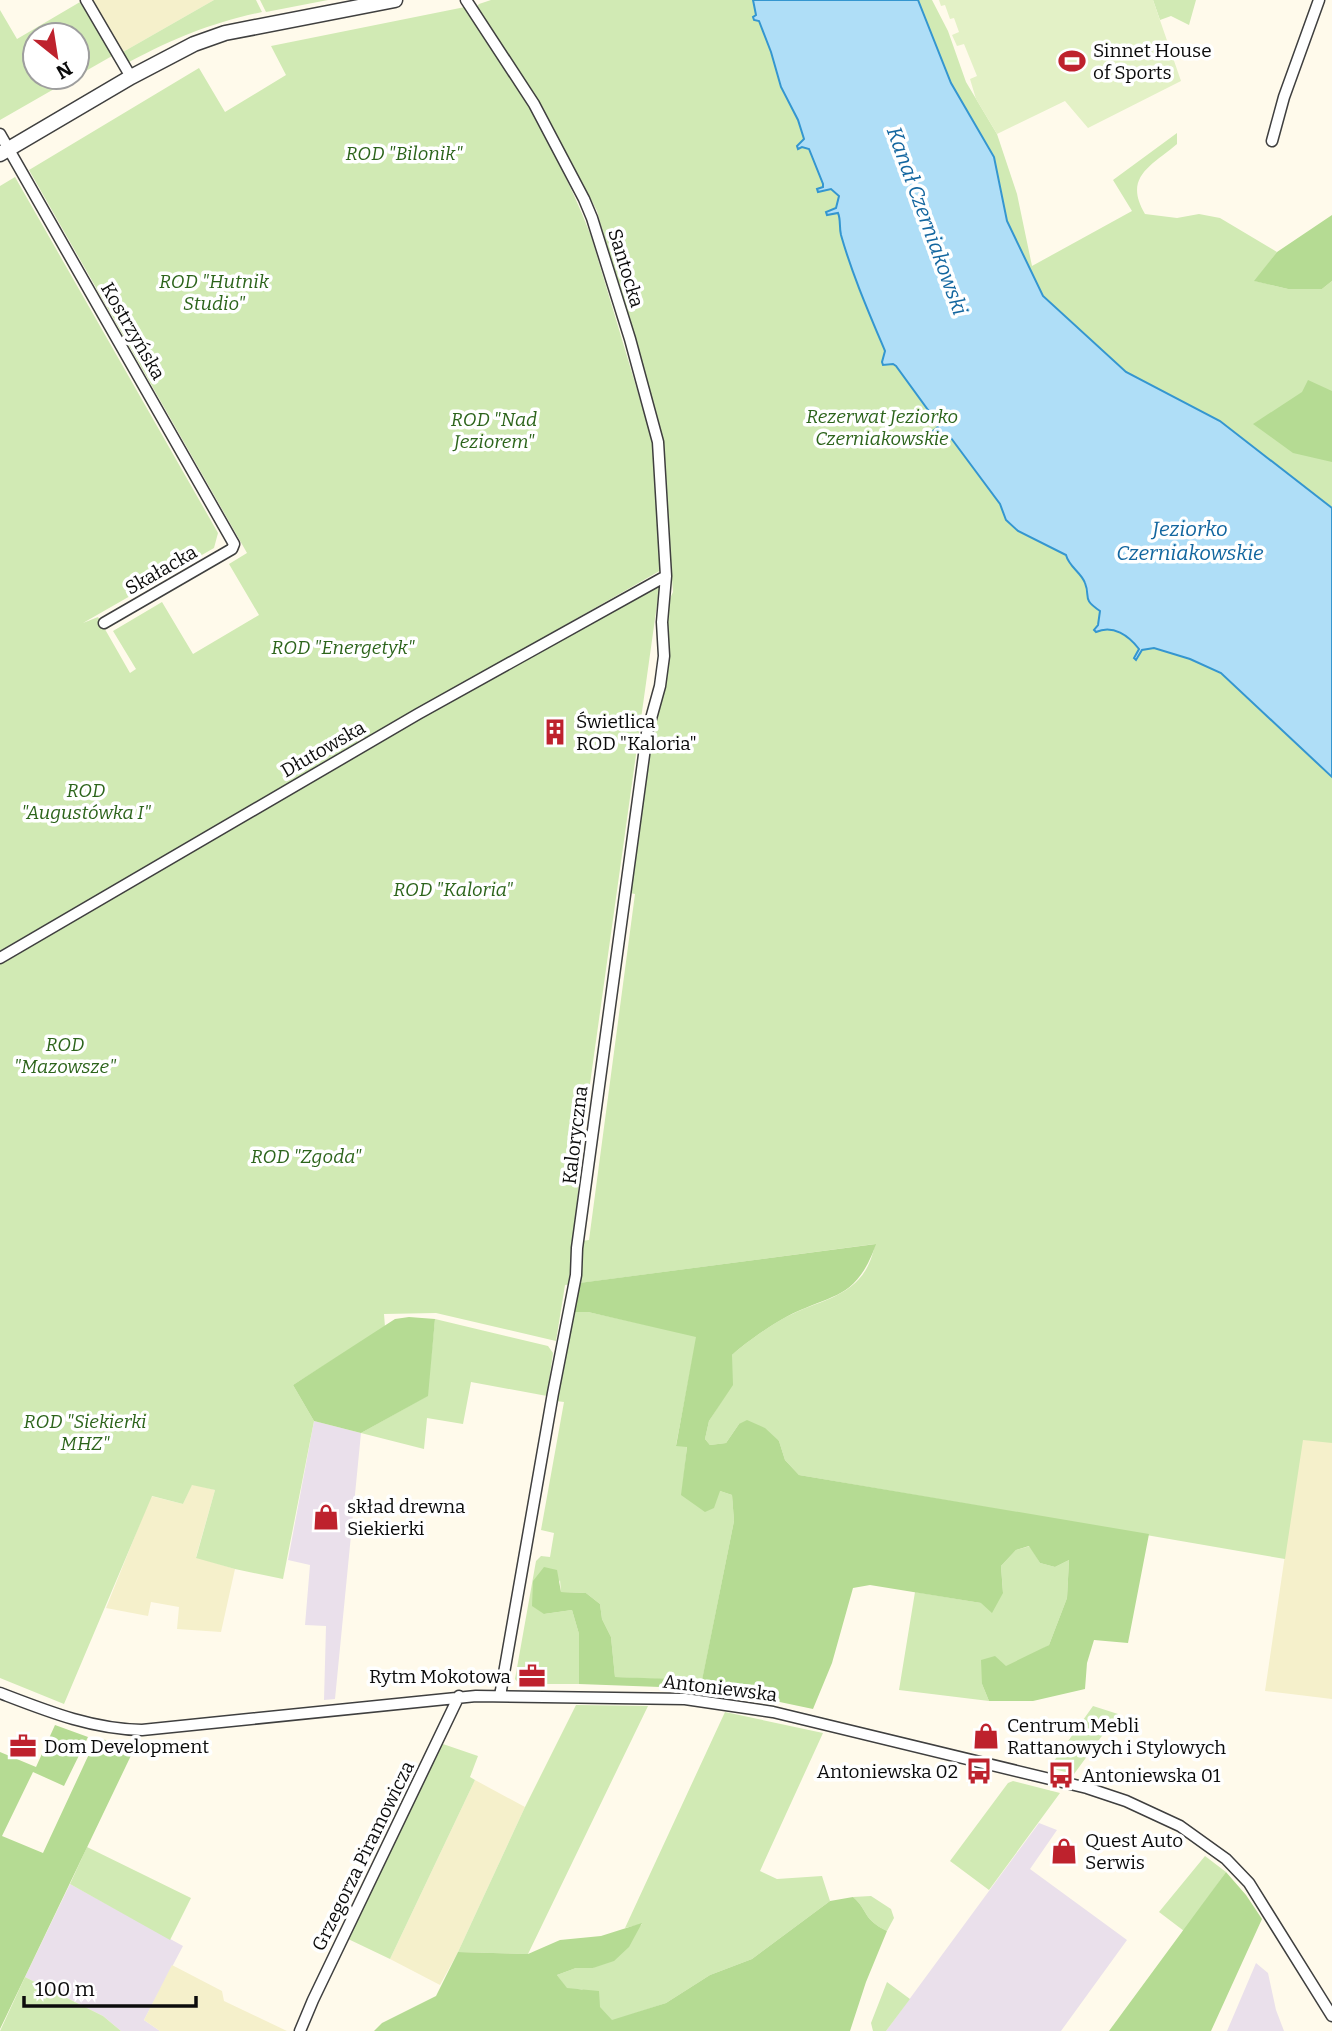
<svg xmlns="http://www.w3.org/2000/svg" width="1332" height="2031" viewBox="0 0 1332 2031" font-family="Bitter,serif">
<rect width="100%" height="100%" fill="#fffaeb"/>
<!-- industrial -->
<path fill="#eae0eb" d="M314,1421L361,1433L335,1699L324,1700L326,1626L305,1625L310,1565L288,1560Z
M1039,1823L1057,1830L1030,1869L1127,1940L1061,2031H886Z
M70,1884L183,1946L144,2020L160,2031H121L103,2016L25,1977Z
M1256,1963L1268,1973L1276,2010L1284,2031H1227Z"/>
<!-- farmland -->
<path fill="#f5f0cb" d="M93,0H214L123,52Z
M1332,1235V1699L1265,1691Z
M192,1484L215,1490L196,1557L235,1569L221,1632L177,1629L179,1607L151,1602L148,1616L106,1608L151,1496L183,1504Z
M475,1780L525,1807L458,1952L440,1985L390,1959Z
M172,1965L222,1991L224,2001L287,2031H160L144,2020Z"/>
<!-- green -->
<path fill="#d1eab4" d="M214,0H256L262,12C211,23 175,38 129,62L123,52Z
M260,0H328L266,12Z
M491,0H932L948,31L966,82L997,134L1017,194L1032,266L1132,211L1113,180L1177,133V144C1151,166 1123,177 1145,214L1177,218L1199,214L1220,218L1277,252L1255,281L1288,289H1322L1332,281V1443L1303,1440L1285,1559L799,1475L785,1460L779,1441L739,1424L726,1443L710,1445L705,1439L709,1421L732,1385V1355C745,1343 771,1325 786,1317C825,1297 865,1297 875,1244L565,1285L556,1341L436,1313L384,1314L385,1327L293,1385L314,1421L283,1579L235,1569L196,1558L215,1490L192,1485L183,1504L152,1496L64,1704L0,1678V963L302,786L660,583L582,1141L574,1242L589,1240L635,894L630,893L666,607L673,592L661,446L597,211L542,106L499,42L474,10L479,4Z
M1153,0H1196L1189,25L1171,16L1160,20Z
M80,2L112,56L77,76V35H35V77H75L0,120V10L17,39Z
M465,7L492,50L500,56C534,115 567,173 591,236L653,443L663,569L366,739L363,736L357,740L358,743L0,951V186L15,177L218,533L214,548L83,623L98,617L130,673L136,669L113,631L162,602L193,654L259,615L229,564L247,553L29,170L199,68L225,112L286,75L271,46Z
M573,1312H588L697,1336L676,1445L687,1446L682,1494L720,1491L732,1495L734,1521L702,1681L615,1677L611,1637L602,1619L600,1604L586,1593L561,1592L560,1580L544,1614L572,1610L579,1634V1684H519L515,1679L536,1561L541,1556L550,1557L554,1533L541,1530L564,1402L556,1401Z
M435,1319L548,1346L553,1353L547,1396L471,1382L463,1424L427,1418L424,1449L361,1433L427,1396Z
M1030,1546L1040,1563L1055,1567L1069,1560L1067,1598L1049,1645L982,1684L989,1701L899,1690L915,1592L981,1603L1003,1592L1001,1566L1016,1550Z
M576,1705L648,1706L528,1954L458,1952L525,1807Z
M1093,1706L1118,1714L1074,1774L1049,1768Z
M725,1712L823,1733L760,1871L777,1879L822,1876L830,1901L752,1959L710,1975L666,2003L612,2021L582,1989H567L557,1975L576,1968H593L642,1924L625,1928Z
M440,1743L478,1756L470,1777L475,1780L390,1959L346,1938Z
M1013,1781L1060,1793L989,1890L950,1861L1008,1783Z
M87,1847L191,1898L170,1940L70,1884Z
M1205,1856L1226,1872L1184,1931L1159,1912Z
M871,1896L891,1909L894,1918L887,1931C862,1919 869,1911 853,1897Z
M25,1977L103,2016L121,2031H0Z
M887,1982L910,1999L886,2031H873L871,2023Z"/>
<!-- forest -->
<path fill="#b5db93" d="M1332,215V281L1322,289H1288L1254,281L1277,252Z
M1308,380L1332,391V462L1293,453L1253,424L1302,392Z
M876,1244C856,1301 832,1293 786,1317C771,1325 745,1343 732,1355L733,1385L709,1421L705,1439L710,1445L726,1443L739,1424L747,1420L765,1428L779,1441L785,1460L799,1475L1149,1534L1128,1643L1094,1640L1087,1663L1085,1689L1033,1701H989L982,1684L981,1660L995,1656L1006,1666L1049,1645L1067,1598L1069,1560L1055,1567L1040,1563L1029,1546L1016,1550L1001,1566L1003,1593L992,1613L981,1603L870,1585L853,1588L832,1663L813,1709L742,1694L687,1688L579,1684V1634L572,1610L544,1614L532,1606L533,1581L544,1567L557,1570L561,1592L586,1593L600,1604L602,1619L611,1637L615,1677L702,1680L734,1521L732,1495L720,1491L714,1508L705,1512L681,1495L687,1447L676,1446L696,1337L588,1312H573L579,1283Z
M409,1317L435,1319L428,1396L361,1433L314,1421L293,1385L395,1319Z
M55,1725L88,1737L64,1786L33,1772L2,1836L43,1853L96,1739L137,1743L0,2029V1752L36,1767Z
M1226,1872L1246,1895L1262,1919L1211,2031H1109Z
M853,1897C869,1911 862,1919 887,1931L866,1982L850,2031H374L382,2023L436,1996L458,1952L528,1954L560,1940L601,1936L642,1923L629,1947L614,1961L593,1968H576L557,1975L567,1988L599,1991L600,2007L612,2020L666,2003L710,1975L752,1959L830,1901Z"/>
<!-- pitch -->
<path fill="#e3f1c6" d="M939,0H1153L1181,81L1088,128L1065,101L997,134L976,99L970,79L977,76L964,44L957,46L952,35L959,32L954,18L950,19L945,5L941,6Z"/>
<!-- water -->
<path fill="#afdef7" stroke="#3496d0" stroke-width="2" d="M753,0H918L951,83L994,157L1007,221L1043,296L1126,372L1220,421L1332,508V777L1221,673L1190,659L1154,648L1142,650L1136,660L1134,658L1139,649C1129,636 1113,624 1096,632L1094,630L1098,625L1100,611C1081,598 1091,598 1085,583C1081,572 1069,567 1066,555L1018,531L1006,520L1000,504L948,434L945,433L936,436L933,431L938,427L936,421L896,366L893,364L883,365L882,362L885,351C869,313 852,274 841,235C839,227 841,220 838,213L827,215L826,212L836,208L839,196L831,189L818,192L817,189L823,187V184L809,149L802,147L798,149L797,146L804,139L798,120L781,87L771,52L759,21L754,20L753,17L756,15Z"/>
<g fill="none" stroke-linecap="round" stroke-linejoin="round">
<!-- minor casing -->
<g stroke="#3f3f3f" stroke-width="13">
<path id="minor" d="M86,0L131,77
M466,0L534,104L584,199L592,218L630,339L658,442L666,576L662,622L664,656L660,686L647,733L577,1248L576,1275L553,1393L500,1696
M0,134L234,544L232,549L104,623
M1272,141L1284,97L1319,0
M0,958L418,714L666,576
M0,1693C47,1711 91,1729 142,1730L476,1696L685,1699L773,1712L1087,1788L1126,1801L1180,1826L1226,1859L1249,1883L1332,2016
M300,2031L313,2000L459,1696"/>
</g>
<!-- tertiary casing -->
<g stroke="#3f3f3f" stroke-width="17">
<path id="tertiary" d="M0,154L131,77L194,44L225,33L395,0"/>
</g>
<!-- minor -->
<use href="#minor" stroke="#fff" stroke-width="10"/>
<!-- tertiary -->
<use href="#tertiary" stroke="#fff" stroke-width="14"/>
</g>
<!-- icons -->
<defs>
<g id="stadium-bare" transform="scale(2.1)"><path d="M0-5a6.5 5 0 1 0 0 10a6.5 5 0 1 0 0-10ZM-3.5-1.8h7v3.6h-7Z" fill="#be222d" stroke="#fff" stroke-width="2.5" paint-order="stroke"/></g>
<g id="building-bare" transform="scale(2.1)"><path d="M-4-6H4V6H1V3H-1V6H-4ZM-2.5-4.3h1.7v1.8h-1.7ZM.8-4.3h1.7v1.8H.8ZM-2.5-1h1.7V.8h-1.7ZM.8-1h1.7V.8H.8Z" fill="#be222d" stroke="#fff" stroke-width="2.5" paint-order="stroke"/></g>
<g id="shop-bare" transform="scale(2.1)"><path d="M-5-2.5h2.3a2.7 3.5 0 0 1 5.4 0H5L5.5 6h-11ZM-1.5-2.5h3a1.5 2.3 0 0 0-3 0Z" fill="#be222d" stroke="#fff" stroke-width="2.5" paint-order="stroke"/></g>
<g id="office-bare" transform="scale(2.1)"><path d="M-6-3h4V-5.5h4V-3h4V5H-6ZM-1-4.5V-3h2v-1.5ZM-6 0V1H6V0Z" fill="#be222d" stroke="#fff" stroke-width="2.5" paint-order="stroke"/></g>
<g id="bus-bare" transform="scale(2.1)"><path d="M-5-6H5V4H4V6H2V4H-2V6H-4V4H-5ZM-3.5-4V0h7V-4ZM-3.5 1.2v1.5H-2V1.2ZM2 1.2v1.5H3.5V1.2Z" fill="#be222d" stroke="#fff" stroke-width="2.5" paint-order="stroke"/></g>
</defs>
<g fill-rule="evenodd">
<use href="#stadium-bare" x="1072" y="61"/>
<use href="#building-bare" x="555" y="732"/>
<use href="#shop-bare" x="326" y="1517"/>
<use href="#office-bare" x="532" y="1676"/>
<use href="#shop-bare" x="986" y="1736"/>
<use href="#office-bare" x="23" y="1746"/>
<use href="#bus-bare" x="979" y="1771"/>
<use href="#bus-bare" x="1061" y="1775"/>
<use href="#shop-bare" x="1064" y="1851"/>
</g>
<g text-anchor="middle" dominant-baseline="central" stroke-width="7" stroke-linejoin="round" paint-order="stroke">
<!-- poi labels -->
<g font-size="19" fill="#0c0c0c" stroke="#fff" text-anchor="start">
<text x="1093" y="50">Sinnet House<tspan x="1093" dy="22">of Sports</tspan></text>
<text x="576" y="721">Świetlica<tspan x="576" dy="22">ROD "Kaloria"</tspan></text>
<text x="347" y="1506">skład drewna<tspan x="347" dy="22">Siekierki</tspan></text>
<text x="511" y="1676" text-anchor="end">Rytm Mokotowa</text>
<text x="1007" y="1725">Centrum Mebli<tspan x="1007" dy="22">Rattanowych i Stylowych</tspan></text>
<text x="44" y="1746">Dom Development</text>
<text x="958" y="1771" text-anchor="end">Antoniewska 02</text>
<text x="1082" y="1775">Antoniewska 01</text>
<text x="1085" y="1840">Quest Auto<tspan x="1085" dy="22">Serwis</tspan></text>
</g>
<!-- park labels -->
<g font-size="19" font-style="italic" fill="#2c641b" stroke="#fff">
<text x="404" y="153">ROD "Bilonik"</text>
<text x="214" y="281">ROD "Hutnik<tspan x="214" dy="22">Studio"</tspan></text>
<text x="882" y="416">Rezerwat Jeziorko<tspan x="882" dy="22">Czerniakowskie</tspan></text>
<text x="494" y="419">ROD "Nad<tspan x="494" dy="22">Jeziorem"</tspan></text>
<text x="343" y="647">ROD "Energetyk"</text>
<text x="86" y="790">ROD<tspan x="86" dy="22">"Augustówka I"</tspan></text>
<text x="453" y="889">ROD "Kaloria"</text>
<text x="65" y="1044">ROD<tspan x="65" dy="22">"Mazowsze"</tspan></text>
<text x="306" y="1156">ROD "Zgoda"</text>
<text x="85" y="1421">ROD "Siekierki<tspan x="85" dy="22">MHZ"</tspan></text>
</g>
<!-- street labels -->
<g font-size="19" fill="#0c0c0c" stroke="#fff">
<text transform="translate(626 268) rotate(73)">Santocka</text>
<text transform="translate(133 331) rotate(60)">Kostrzyńska</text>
<text transform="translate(161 570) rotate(-30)">Skałacka</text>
<text transform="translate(323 749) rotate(-30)">Dłutowska</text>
<text transform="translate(575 1135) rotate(-83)">Kaloryczna</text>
<text transform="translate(720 1688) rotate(7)">Antoniewska</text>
<text transform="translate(363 1856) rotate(-64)">Grzegorza Piramowicza</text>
</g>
<!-- water labels -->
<g font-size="21" font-style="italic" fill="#13669f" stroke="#fff">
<text transform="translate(927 221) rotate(70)">Kanał Czerniakowski</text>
<text x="1190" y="529">Jeziorko<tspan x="1190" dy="24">Czerniakowskie</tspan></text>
</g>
</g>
<!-- north arrow -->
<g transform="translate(56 56) rotate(150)"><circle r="33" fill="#ffffff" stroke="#9e9e9e" stroke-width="2"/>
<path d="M0-5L12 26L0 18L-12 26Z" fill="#be222d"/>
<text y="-10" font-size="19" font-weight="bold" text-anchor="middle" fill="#0c0c0c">N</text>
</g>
<!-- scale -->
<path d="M24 1996v10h172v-10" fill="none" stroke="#0c0c0c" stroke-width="3.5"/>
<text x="35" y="1996" font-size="21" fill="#0c0c0c" stroke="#ffffff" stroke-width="5" paint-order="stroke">100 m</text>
</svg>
